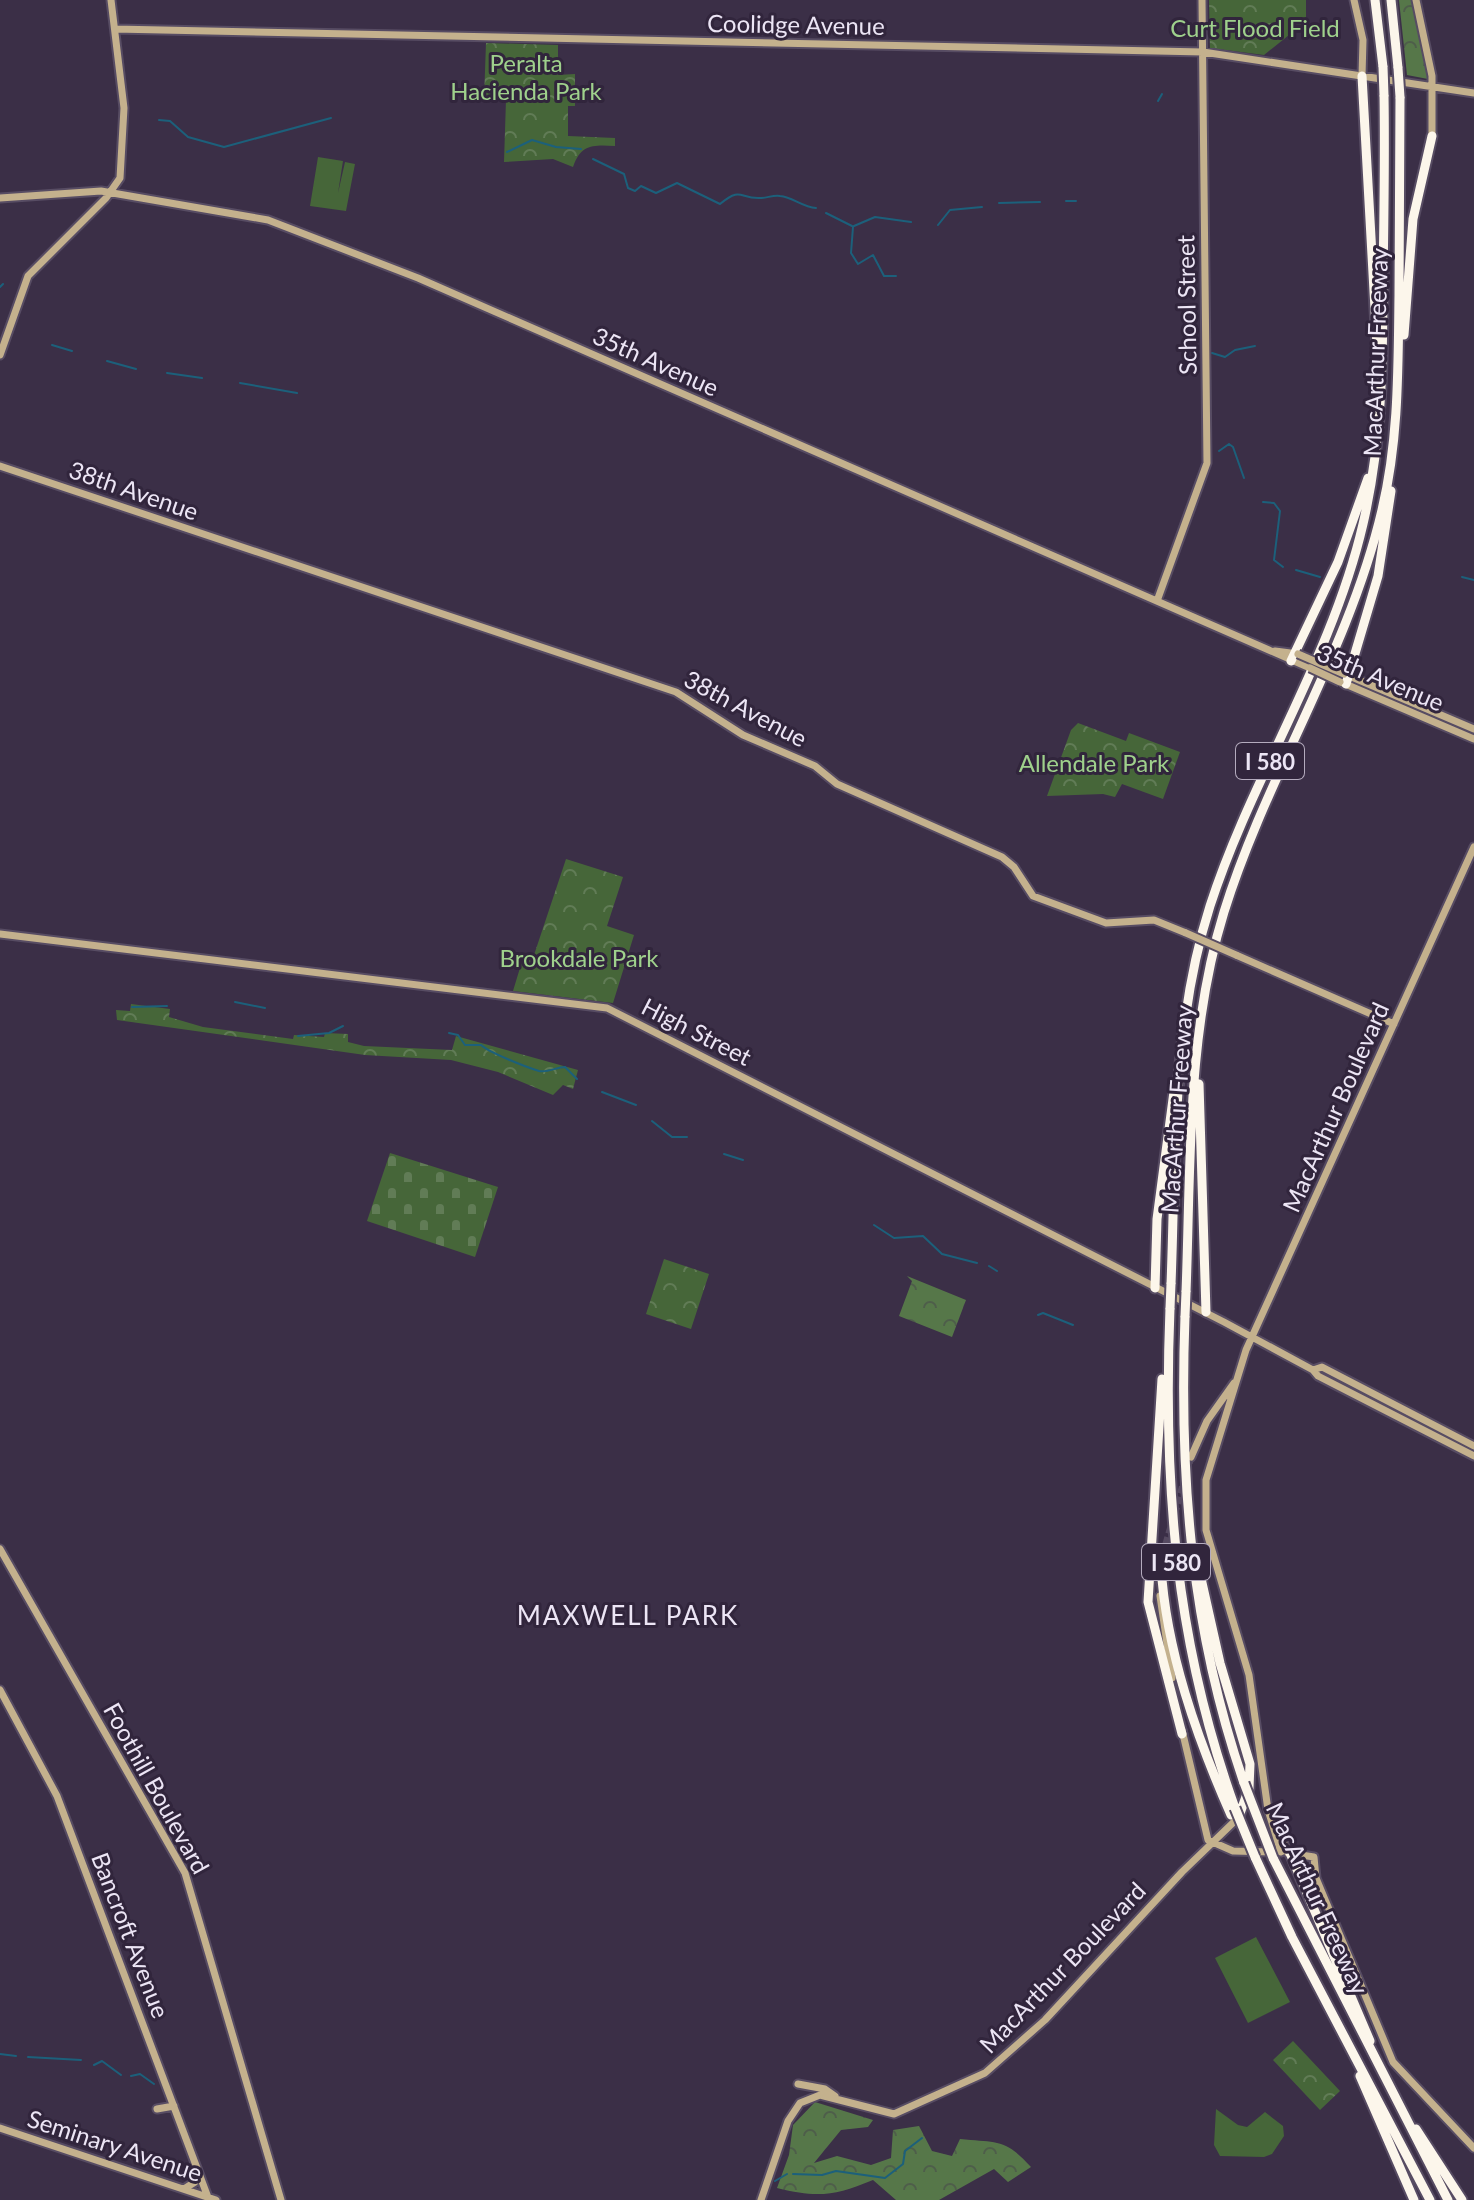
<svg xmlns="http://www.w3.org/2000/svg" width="1474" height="2200" viewBox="0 0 1474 2200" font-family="Lato,sans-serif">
<defs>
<pattern id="forest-crowns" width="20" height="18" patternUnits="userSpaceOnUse" patternTransform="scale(2)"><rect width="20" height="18" fill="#567749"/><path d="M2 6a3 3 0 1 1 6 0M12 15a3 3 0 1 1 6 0" fill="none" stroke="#4e5e4a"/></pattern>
<pattern id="cemetery-stones" width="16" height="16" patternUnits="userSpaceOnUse" patternTransform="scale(2)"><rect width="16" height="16" fill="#466639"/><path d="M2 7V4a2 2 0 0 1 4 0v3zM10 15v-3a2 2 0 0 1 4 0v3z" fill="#617c56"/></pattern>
<pattern id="park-crowns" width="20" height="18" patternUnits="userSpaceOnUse" patternTransform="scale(2)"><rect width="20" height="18" fill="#466639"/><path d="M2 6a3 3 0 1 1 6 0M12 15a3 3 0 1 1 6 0" fill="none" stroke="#617c56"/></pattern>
</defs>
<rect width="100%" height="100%" fill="#3b2f47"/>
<!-- grass -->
<path fill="#466639" d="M318,157L343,161L338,193L345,162L355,164L346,211L310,206Z
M1256,1937L1290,2002L1248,2023L1215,1958Z
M1216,2109L1238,2125L1247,2127L1265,2112L1283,2126L1284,2136L1272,2154L1264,2157L1220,2156L1214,2145Z"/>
<!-- forest -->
<path fill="url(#forest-crowns)" d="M1399,0H1412L1428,79L1407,75Z
M907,1276L966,1300L952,1337L899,1316L912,1281Z
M815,2102L873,2120L868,2127L841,2130L814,2163L837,2156L871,2165L891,2158L893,2130L919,2126L932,2151L952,2156L960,2139C997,2143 1005,2138 1031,2167L1008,2182L994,2169L939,2200H896L873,2180C834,2196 818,2198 777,2188L789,2155L793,2125Z"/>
<!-- cemetery -->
<path fill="url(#cemetery-stones)" d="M390,1153L498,1187L475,1257L367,1221Z"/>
<!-- park -->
<path fill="url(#park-crowns)" d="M1209,0H1306V26L1299,27L1264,55L1210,48Z
M486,43L558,45V75L575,74V106H568V136L615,138V146C593,145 581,144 573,167L553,159L504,162L506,100H484Z
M1078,723L1126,741L1129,733L1180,752L1163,799L1122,784L1115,797L1103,794L1047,796L1071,730Z
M566,859L623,877L607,926L634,935L613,1003L513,991L523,958L532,961Z
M131,1004L170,1009L169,1017L203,1027L293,1039L294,1035L324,1037L325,1033L348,1034V1042L364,1046L452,1050L456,1036L578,1070L573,1089L563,1085L553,1095L498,1072L451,1060L365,1055L117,1020L116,1010L130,1011Z
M664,1259L709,1274L691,1329L646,1314Z
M1293,2041L1340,2091L1320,2110L1273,2060Z"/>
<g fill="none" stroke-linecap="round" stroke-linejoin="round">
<!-- stream -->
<path stroke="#1c607b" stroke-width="2" d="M1158,101L1162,94
M159,120L170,121L188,137L224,147L331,118
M507,152L532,140L556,147L581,149
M593,159L624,174L628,188L635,191L641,186L656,193L677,183L720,204C742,186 739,199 760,198C767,198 773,195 780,196C793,197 802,207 816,208
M1066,201H1076
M999,203L1040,202
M826,213L852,226
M938,225L950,210L982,207
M854,226L875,217L911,222
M853,227L851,253L858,264L873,255L884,276H896
M0,287L3,284
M52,345L72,351
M1212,353L1225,357L1235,350L1255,346
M107,361L136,369
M167,373L202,378
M240,383L297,393
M1219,451L1229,444L1233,447L1244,478
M1263,502L1274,503L1280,511L1274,560L1283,567
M1296,570L1320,577
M1462,577L1474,580
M235,1002L265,1008
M132,1007L167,1006
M449,1033L458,1035L465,1045H481C490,1053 526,1067 539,1071C547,1073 557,1067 565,1067L577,1079
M298,1036L329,1033L343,1026
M602,1092L636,1105
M652,1121L672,1137H687
M724,1154L743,1160
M874,1225L894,1238L923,1236L942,1254L977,1263
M989,1266L997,1271
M1038,1315L1043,1313L1073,1325
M0,2054L16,2056
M28,2057L81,2060
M94,2065L102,2061L121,2075
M131,2076L140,2074L154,2084
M793,2174L822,2175L836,2171L885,2178L903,2164L905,2151L922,2138
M775,2181L787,2174"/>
<!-- secondary-tunnel -->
<path stroke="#564a61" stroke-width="7" stroke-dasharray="7 3.5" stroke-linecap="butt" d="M1163,1554L1191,1457"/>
<!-- secondary casing -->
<g stroke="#574c63" stroke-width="11">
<path id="secondary" d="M1354,0L1363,40L1362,76
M1416,0L1432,76V136
M115,29L1203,52L1474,93
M0,198L101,191L268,220L418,278L1310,668
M0,355L28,276L106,198L120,178L124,108L111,0
M0,466L676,692L743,735L815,766L837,784L1002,857L1014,867L1033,896L1106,923L1154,920L1186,933
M1157,601L1207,463L1202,0
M1275,651L1298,654
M1347,675L1474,729
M1343,683L1474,739
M0,934L607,1008L1224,1322L1313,1370L1318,1376L1474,1456
M1236,955L1394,1024
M1313,1370L1322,1367L1474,1446
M1191,1457L1207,1421L1234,1383
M0,1549L185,1873L281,2200
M1161,1571L1163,1554
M1160,1596L1172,1678
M0,1690L57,1796L209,2200
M1182,1730L1208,1840L1233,1851L1276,1852
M1276,1832L1290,1853
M1281,1852L1268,1810L1249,1675L1206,1530V1480L1246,1350L1474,847
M1288,1853L1314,1857L1316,1878L1393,2062L1474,2148
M798,2084L825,2089L835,2096
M157,2109L174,2106
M0,2128L216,2200
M184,2189L195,2182L197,2168
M761,2200L788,2121L800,2103L820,2095L894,2114L985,2073L1045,2020L1182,1872L1239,1817"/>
</g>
<!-- highway casing -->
<g stroke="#574c63" stroke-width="13">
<path id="highway" d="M1375,0L1383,67
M1391,0L1398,68
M1362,76L1378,363
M1404,335L1413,219L1432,136
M1291,661L1338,562L1368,478
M1346,684L1378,576L1391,491
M1199,1084L1206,1312
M1171,1284C1176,1158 1171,1028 1210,906C1252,776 1332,658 1363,524C1382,443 1383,362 1383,279C1384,218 1385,156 1384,95
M1155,1288L1157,1219L1175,1084
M1186,1292C1191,1165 1186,1035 1224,912C1267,774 1349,651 1382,510C1399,439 1398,367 1399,295C1399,229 1400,163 1400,97
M1170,1308C1163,1483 1175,1642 1235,1808
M1185,1316C1179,1477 1191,1630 1244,1783
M1162,1379L1148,1602L1182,1734
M1196,1556L1220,1663L1250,1764L1249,1788L1238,1819
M1161,1566C1166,1651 1197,1738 1231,1815
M1290,1853L1370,2041
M1255,1857L1292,1937L1430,2200
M1273,1858L1448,2200
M1360,2076L1414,2200
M1416,2129L1462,2200"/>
</g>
<!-- secondary -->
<use href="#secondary" stroke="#c4b18d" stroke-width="7"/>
<!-- highway -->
<use href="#highway" stroke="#fcf6eb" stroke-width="9"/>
<!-- secondary-bridge casing -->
<g stroke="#574c63" stroke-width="11" stroke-linecap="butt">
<path id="secondary-bridge" d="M1298,654L1344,674
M1310,668L1340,682
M1186,933L1236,955"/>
</g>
<!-- highway-bridge casing -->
<g stroke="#574c63" stroke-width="13" stroke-linecap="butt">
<path id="highway-bridge" d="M1383,67L1384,95
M1398,68L1400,97
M1170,1308L1171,1284
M1185,1316L1186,1292
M1244,1783L1273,1858
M1235,1808L1255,1857"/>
</g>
<!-- secondary-bridge -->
<use href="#secondary-bridge" stroke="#c4b18d" stroke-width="7"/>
<!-- highway-bridge -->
<use href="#highway-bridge" stroke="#fcf6eb" stroke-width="9"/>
</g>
<g text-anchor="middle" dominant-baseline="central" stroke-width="6" stroke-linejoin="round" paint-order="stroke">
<!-- shield labels -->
<g fill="#31253c" stroke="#b4abbe" stroke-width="2">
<rect x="1236" y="743" width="68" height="36" rx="6"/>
<rect x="1142" y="1544" width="68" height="36" rx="6"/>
</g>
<g font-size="22" font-weight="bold" fill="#ece5f5">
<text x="1270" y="761">I 580</text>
<text x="1176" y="1562">I 580</text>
</g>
<!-- street labels -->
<g font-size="24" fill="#ece5f5" stroke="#31253c">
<text transform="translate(796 24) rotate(1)">Coolidge Avenue</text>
<text transform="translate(1186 305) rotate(-91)">School Street</text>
<text transform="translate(1375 352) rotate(-88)">MacArthur Freeway</text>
<text transform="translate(656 361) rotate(24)">35th Avenue</text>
<text transform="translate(134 490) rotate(19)">38th Avenue</text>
<text transform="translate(1381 677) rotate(23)">35th Avenue</text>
<text transform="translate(746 708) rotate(28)">38th Avenue</text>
<text transform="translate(697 1031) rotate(27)">High Street</text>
<text transform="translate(1335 1107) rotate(-66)">MacArthur Boulevard</text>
<text transform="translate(1176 1109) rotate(-86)">MacArthur Freeway</text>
<text transform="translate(157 1788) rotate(61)">Foothill Boulevard</text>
<text transform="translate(1318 1898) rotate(65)">MacArthur Freeway</text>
<text transform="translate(131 1935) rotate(69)">Bancroft Avenue</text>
<text transform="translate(1062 1967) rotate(-46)">MacArthur Boulevard</text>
<text transform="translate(115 2145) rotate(18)">Seminary Avenue</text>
</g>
<!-- park labels -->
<g font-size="24" fill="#9fd18c" stroke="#31253c">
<text x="1255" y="27">Curt Flood Field</text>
<text x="526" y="62">Peralta<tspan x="526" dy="28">Hacienda Park</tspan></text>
<text x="1094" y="762">Allendale Park</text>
<text x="579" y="957">Brookdale Park</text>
</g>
<!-- neighbourhood labels -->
<g font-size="26" letter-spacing="2" fill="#ece5f5" stroke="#31253c">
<text x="628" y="1615">MAXWELL PARK</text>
</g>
</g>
</svg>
